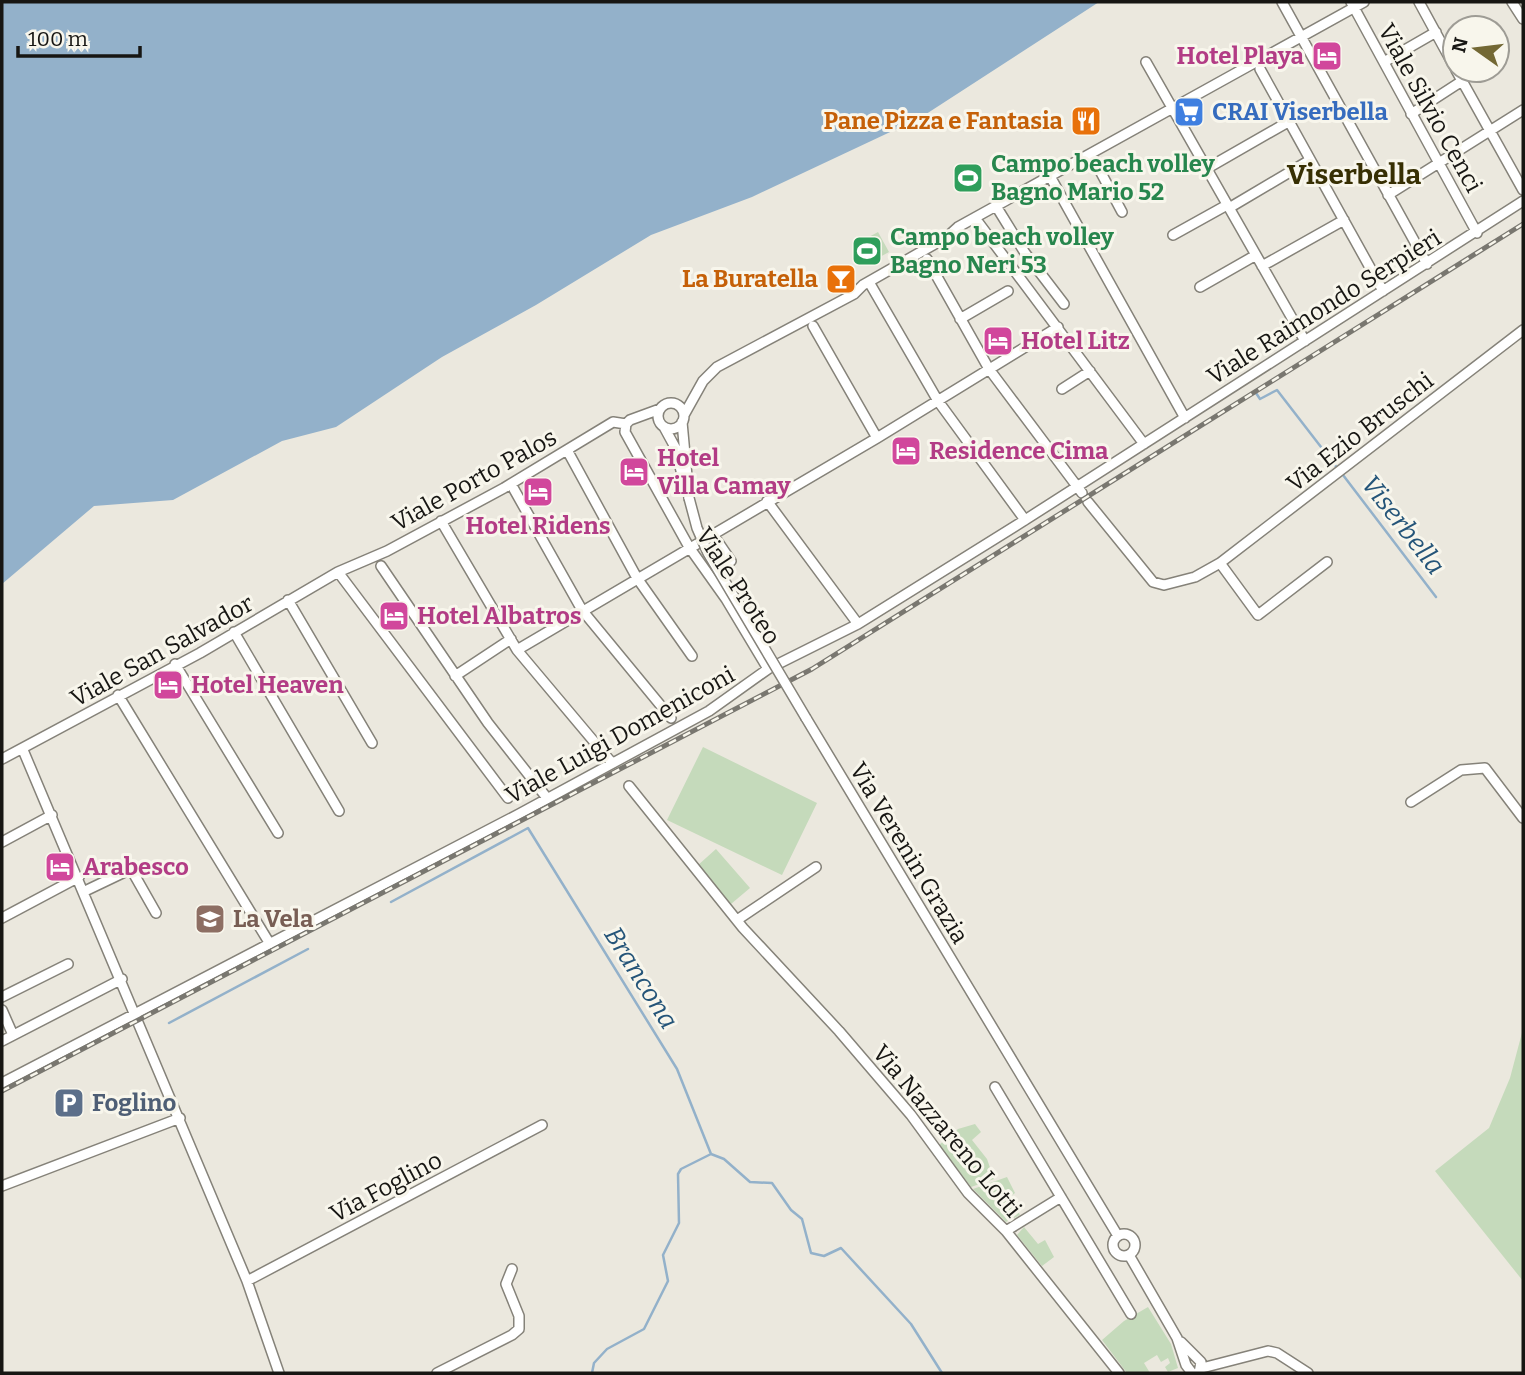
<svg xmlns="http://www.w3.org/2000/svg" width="1525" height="1375" viewBox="0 0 1525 1375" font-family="Bitter,serif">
<rect width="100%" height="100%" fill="#ebe8de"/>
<!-- green -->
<path fill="#c5dabb" d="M878,232L889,252L867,264L856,244Z
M703,747L817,803L782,875L667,820Z
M716,849L750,888L731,904L697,866Z
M1523,1029V1281L1435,1171L1489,1128L1510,1078Z
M975,1124L981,1132L972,1140L987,1159L994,1179L971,1187L939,1145L958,1129Z
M1007,1177L1015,1193L1010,1197L1020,1215L1006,1222L973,1189Z
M1024,1227L1038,1244L1045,1240L1054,1257L1042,1266L1017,1235Z
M1148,1307L1171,1344L1178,1368L1168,1372L1165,1367L1170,1363L1168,1358L1161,1362L1157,1355L1144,1363L1150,1373H1127L1102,1340L1124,1321Z"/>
<!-- water -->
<path fill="#93b1ca" d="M2,2H1099L920,118L752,197L651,235L536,305L442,357L336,427L282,441L173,500L94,506L2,584Z"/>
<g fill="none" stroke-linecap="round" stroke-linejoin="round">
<!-- stream -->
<path stroke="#93b1ca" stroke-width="2.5" d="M1256,393L1260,399L1277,390L1338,469
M1343,475L1436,597
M391,902L528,828L677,1069L711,1154
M169,1023L308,949
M711,1154L724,1159L750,1182L772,1183L791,1210L802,1219L811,1253L824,1256L841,1248L911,1324L942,1373
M592,1373L594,1363L607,1349L644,1329L668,1281L663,1255L679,1223L678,1174L681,1169L711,1154"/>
<!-- minor casing -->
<g stroke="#858279" stroke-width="12">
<path id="minor" d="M1282,2L1427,264
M1351,2L1477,233
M1419,2L1455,68
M1512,2L1523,19
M1146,62L1305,341
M1384,62L1436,32
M1260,69L1383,291
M1456,70L1523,190
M1411,114L1462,81
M1091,154L1122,212
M1206,169L1288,122
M1051,178L1185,418
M1388,195L1523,110
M996,206L1025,253L1064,304
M1229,208L1310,160
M975,218L1144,444
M1173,235L1227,205
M927,259L989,369L1082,493
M1262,266L1344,220
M869,282L938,401L1025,520
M1200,287L1256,255
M960,319L1008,291
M813,326L877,438
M1062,389L1090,371
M658 416a13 13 0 1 1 26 0a13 13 0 1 1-26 0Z
M684,415L703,381L717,367L854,294L863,285L947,237L958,227L1364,2
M682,422L689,498
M626,424L625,432L689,547L726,599L768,669
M626,424L630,420L660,409
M664,427L676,449L682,475
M567,450L637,578L692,656
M511,484L582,610L671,718
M767,501L858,624
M1088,502L1153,582L1164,585L1195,577L1220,563L1523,330
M441,521L517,650L612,763
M712,533L731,561
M1220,563L1258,615L1327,562
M381,566L488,723L547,798
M338,572L508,798
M288,600L372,743
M234,632L339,811
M517,650L877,438L1058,327
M175,664L278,833
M455,676L511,639
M118,695L270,944
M806,718L1118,1236
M23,750L247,1281L279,1373
M2,759L200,653L338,572L387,551L504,488L613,422L626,424
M629,786L743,928L839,1031L911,1115L968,1193L1006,1231L1119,1373
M1411,802L1461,770L1485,768L1523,818
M2,842L52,815
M85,891L131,869L156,913
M2,918L79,877
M737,920L816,867
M2,997L68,964
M2,1010L13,1035
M2,1041L122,979
M2,1083L519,814L709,711L768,669L858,624L1025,520L1523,201
M995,1087L1131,1314
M2,1186L180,1118
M1006,1231L1061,1197
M1113 1245a11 11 0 1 1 22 0a11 11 0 1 1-22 0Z
M1129,1255L1177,1338L1186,1365L1192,1373
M247,1281L542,1125
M1181,1342L1201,1362L1199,1373
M1202,1368L1268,1351L1277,1353L1308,1373
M437,1373L512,1335L519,1329V1316L506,1284L512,1269"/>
</g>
<!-- minor -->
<use href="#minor" stroke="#fff" stroke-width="9"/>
<!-- rail casing -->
<g stroke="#797770" stroke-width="5">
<path id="rail" d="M2,1091L812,669L1523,224"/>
</g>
<!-- rail -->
<use href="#rail" stroke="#f8f6ec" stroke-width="2.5" stroke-dasharray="8" stroke-linecap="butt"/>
<!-- minor-bridge casing -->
<g stroke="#858279" stroke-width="12" stroke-linecap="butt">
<path id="minor-bridge" d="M689,498L697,528L708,553L806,718"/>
</g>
<!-- minor-bridge -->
<use href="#minor-bridge" stroke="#fff" stroke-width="9"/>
</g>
<!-- icons -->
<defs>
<g id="hotel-square" transform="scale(1.575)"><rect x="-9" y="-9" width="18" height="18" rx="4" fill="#d1479c" stroke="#f8f6ec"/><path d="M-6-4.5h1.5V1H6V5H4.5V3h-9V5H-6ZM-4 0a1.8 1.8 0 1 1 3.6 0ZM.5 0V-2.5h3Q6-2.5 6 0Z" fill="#fff"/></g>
<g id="supermarket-square" transform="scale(1.575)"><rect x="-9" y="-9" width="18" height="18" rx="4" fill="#3f7fe0" stroke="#f8f6ec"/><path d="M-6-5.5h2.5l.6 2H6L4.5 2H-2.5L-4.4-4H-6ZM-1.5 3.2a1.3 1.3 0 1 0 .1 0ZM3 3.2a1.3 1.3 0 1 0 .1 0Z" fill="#fff"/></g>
<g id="restaurant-square" transform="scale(1.575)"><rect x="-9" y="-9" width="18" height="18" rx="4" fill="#e8710a" stroke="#f8f6ec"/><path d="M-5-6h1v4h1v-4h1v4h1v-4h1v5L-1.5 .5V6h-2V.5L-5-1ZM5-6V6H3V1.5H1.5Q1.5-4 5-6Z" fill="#fff"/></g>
<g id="stadium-square" transform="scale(1.575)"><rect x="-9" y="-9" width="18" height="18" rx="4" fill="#2e9e5b" stroke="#f8f6ec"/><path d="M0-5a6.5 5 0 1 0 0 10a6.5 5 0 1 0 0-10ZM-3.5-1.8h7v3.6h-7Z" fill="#fff"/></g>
<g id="bar-square" transform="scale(1.575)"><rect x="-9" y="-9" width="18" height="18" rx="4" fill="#e8710a" stroke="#f8f6ec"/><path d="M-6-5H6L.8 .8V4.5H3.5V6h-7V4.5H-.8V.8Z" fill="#fff"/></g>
<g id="school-square" transform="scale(1.575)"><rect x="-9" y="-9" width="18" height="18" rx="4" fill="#8d6e63" stroke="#f8f6ec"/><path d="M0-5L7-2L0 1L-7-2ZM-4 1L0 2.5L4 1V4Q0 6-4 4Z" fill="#fff"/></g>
<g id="parking-square" transform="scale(1.575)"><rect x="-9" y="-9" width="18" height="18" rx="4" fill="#5c6f8a" stroke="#f8f6ec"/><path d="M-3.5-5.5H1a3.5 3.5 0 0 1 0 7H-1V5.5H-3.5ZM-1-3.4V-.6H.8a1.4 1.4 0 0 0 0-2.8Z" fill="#fff"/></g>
</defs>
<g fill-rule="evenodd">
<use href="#hotel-square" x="1327" y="56"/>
<use href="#supermarket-square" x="1189" y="112"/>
<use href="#restaurant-square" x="1086" y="121"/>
<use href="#stadium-square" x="968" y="178"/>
<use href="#stadium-square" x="867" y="251"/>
<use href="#bar-square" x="841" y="279"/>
<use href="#hotel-square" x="998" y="341"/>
<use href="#hotel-square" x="906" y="451"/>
<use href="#hotel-square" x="634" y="472"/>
<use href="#hotel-square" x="538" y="492"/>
<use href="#hotel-square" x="394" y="616"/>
<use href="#hotel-square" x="168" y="685"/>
<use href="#hotel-square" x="60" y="867"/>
<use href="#school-square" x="210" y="919"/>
<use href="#parking-square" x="69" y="1103"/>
</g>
<g text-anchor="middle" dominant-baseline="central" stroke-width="6" stroke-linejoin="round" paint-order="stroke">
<!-- hotel labels -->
<g font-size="24" font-weight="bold" fill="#b23c85" stroke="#f8f6ec" text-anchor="start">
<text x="1304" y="56" text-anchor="end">Hotel Playa</text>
<text x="1021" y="341">Hotel Litz</text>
<text x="929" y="451">Residence Cima</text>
<text x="657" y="458">Hotel<tspan x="657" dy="28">Villa Camay</tspan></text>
<text x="538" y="526" text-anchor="middle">Hotel Ridens</text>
<text x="417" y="616">Hotel Albatros</text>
<text x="191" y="685">Hotel Heaven</text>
<text x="83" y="867">Arabesco</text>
</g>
<!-- street labels -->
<g font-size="24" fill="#171613" stroke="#f8f6ec">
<text transform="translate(1430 108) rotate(61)">Viale Silvio Cenci</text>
<text transform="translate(1324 307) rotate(-32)">Viale Raimondo Serpieri</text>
<text transform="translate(1360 432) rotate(-38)">Via Ezio Bruschi</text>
<text transform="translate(474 480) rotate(-29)">Viale Porto Palos</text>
<text transform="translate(738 586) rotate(57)">Viale Proteo</text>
<text transform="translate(162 651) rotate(-29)">Viale San Salvador</text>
<text transform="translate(620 735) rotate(-29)">Viale Luigi Domeniconi</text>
<text transform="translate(909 853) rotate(59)">Via Verenin Grazia</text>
<text transform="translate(947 1131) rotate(50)">Via Nazzareno Lotti</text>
<text transform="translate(386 1187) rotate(-28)">Via Foglino</text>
</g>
<!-- shop labels -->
<g font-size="24" font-weight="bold" fill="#366cbe" stroke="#f8f6ec" text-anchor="start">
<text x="1212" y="112">CRAI Viserbella</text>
</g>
<!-- food labels -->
<g font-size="24" font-weight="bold" fill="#c56008" stroke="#f8f6ec" text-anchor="end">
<text x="1063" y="121">Pane Pizza e Fantasia</text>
<text x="818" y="279">La Buratella</text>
</g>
<!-- leisure labels -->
<g font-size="24" font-weight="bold" fill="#27864d" stroke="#f8f6ec" text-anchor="start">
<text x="991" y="164">Campo beach volley<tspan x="991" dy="28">Bagno Mario 52</tspan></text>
<text x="890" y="237">Campo beach volley<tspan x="890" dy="28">Bagno Neri 53</tspan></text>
</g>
<!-- education labels -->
<g font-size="24" font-weight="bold" fill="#785e54" stroke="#f8f6ec" text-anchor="start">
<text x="233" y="919">La Vela</text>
</g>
<!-- service labels -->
<g font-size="24" font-weight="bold" fill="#4e5e75" stroke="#f8f6ec" text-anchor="start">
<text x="92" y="1103">Foglino</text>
</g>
<!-- water labels -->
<g font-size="26" font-style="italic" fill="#255579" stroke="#f8f6ec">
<text transform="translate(1403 525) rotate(52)">Viserbella</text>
<text transform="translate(641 978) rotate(58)">Brancona</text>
</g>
<!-- quarter labels -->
<g font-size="28" font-weight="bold" fill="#372f03" stroke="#f8f6ec">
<text x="1354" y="174">Viserbella</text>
</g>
</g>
<!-- border -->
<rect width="1525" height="1375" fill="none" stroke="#171613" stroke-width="7"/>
<!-- north arrow -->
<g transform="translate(1476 49) rotate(284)"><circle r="33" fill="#f8f6ec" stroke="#9e9c95" stroke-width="2"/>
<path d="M0-5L12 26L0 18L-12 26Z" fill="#736834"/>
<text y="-10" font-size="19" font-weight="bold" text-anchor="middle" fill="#171613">N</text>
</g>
<!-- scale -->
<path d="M18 46v10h122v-10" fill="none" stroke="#171613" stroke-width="3.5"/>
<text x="28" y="46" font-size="21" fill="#171613" stroke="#f8f6ec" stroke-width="5" paint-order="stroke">100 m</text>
</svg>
